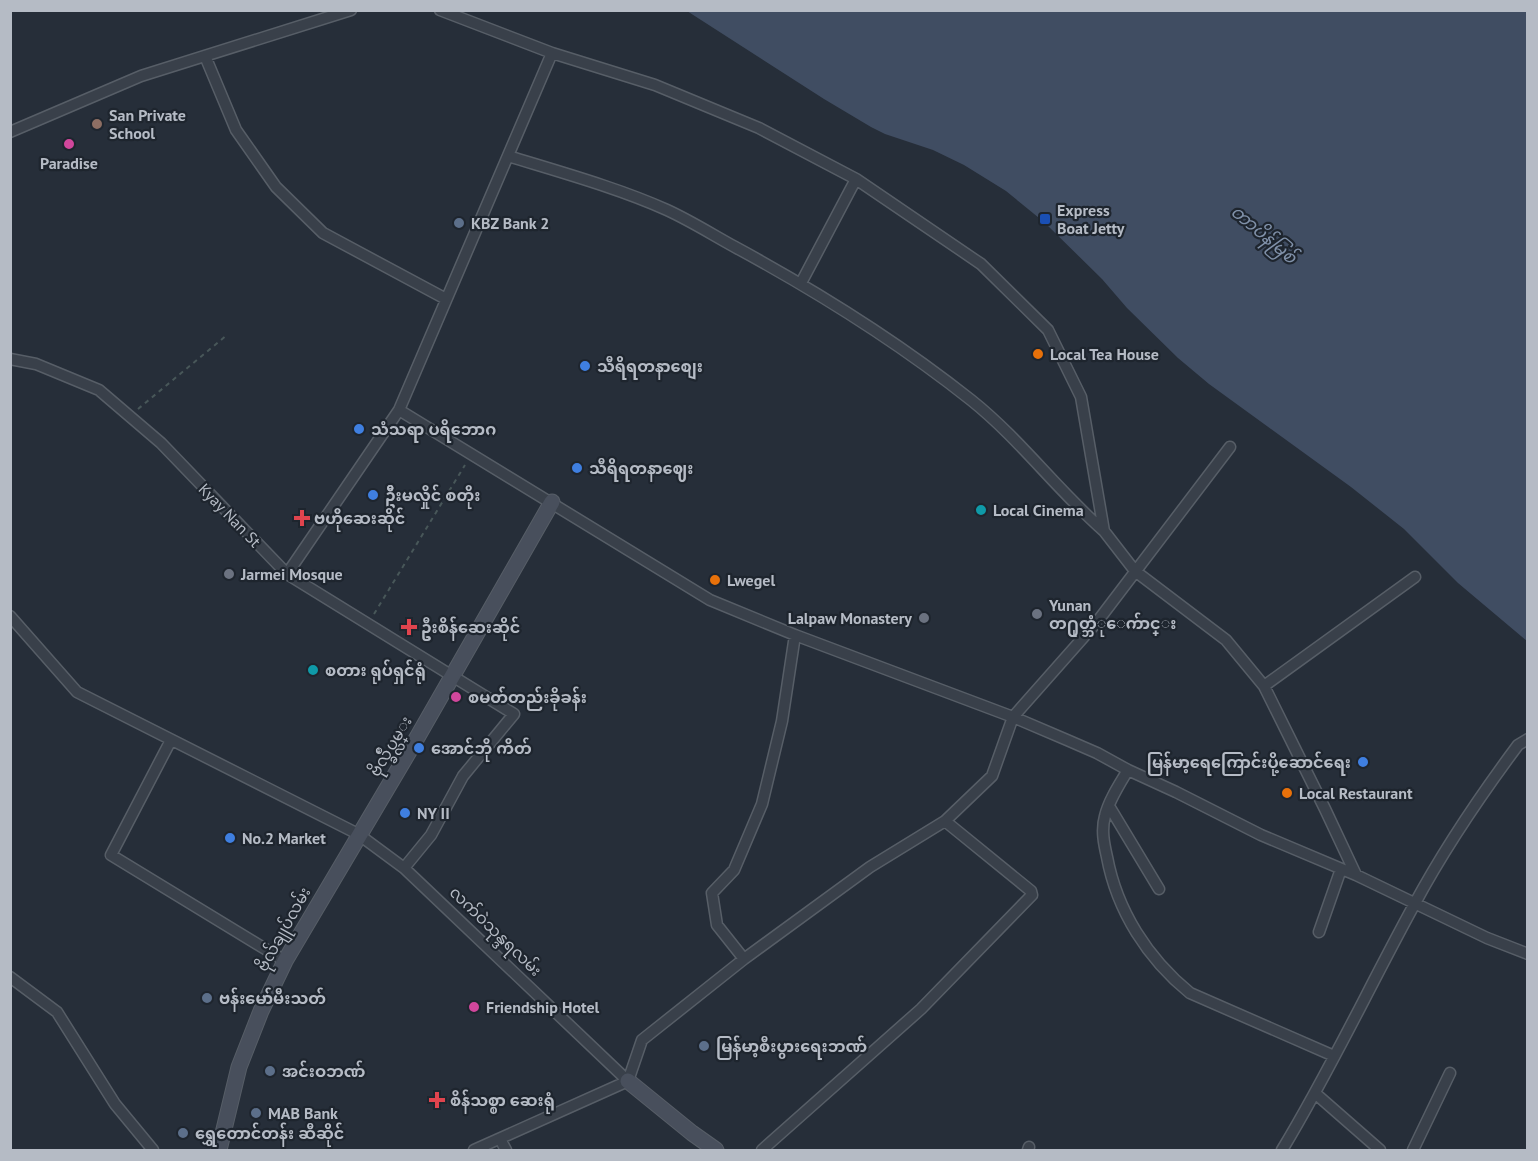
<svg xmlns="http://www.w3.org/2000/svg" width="1538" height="1161" viewBox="0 0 1538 1161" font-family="'PT Sans','Noto Sans Myanmar',sans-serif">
<rect width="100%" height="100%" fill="#262e39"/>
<!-- water -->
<path fill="#404d62" d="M687,11H1527V641L1458,583L1404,529L1351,487L1209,384L1178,358L1127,308L1102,279L1044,222L1006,191L964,165L933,150L885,134L871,127L824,99Z"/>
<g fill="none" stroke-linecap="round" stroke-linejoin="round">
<!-- street casing -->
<g stroke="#575e67" stroke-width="13">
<path id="street" d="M440,10L552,53
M205,56L236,130L276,187L323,233L446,299
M10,132L141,76L351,10
M508,156C560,172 618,188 667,210C691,221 713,235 735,247C818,292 898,342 971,400C1020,439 1057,490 1104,531
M801,283L856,179
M10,359L36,364L99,390L161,443L287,574L514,714L463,776L431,835L404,868
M399,410L710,600L795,635L1013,717L1067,740L1097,753L1128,770L1176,792L1261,835L1356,875L1487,938L1528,954
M287,574L399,410L552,53L655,85L759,128L856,179L981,264L1048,330L1081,397L1104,531L1135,571L1226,640L1264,686L1325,809L1356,875
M10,616L77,692L358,834L404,868L628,1081
M1264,686L1415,577
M171,740L111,855L285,961
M1128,770C1119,785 1109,800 1105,816C1101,830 1104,844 1107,857C1117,911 1148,959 1190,993L1334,1056
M1109,806L1159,889
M1319,932L1341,869
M744,959L717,925L712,893L734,870L762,804L782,721L795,635
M10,977L57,1012L115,1104L153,1150
M628,1081L642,1040L744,959L870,867L945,821L992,776L1013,717L1097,622L1230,447
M1316,1094L1380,1150
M500,1139L506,1150
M474,1150L628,1081
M762,1150L921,1009L1032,895L1031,891L945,821
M1028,1150L1029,1147
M1282,1150C1330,1071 1369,987 1414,905C1444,849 1480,796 1518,745L1528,739
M1413,1150L1450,1073"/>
</g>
<!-- secondary casing -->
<g stroke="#575e67" stroke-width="17">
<path id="secondary" d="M628,1081L692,1133L716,1150
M219,1150L239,1067L261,1011L285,961L414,743L552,502"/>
</g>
<!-- path -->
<path stroke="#485759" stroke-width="2" stroke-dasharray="4.5 4.5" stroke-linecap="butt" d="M138,409L227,335
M374,614L465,465"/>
<!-- street -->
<use href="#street" stroke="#39404a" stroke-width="10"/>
<!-- secondary -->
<use href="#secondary" stroke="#484f5c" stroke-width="15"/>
</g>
<!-- markers -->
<circle fill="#8d6e63" stroke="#1e252e" stroke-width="2" cx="97" cy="124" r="6"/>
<g fill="#d1479c" stroke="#1e252e" stroke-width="2">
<circle cx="69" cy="144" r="6"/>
<circle cx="456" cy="697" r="6"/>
<circle cx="474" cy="1007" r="6"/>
</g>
<rect fill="#1a4fb4" stroke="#1e252e" stroke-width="2" x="1039" y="213" width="12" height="12" rx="3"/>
<g fill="#5c6f8a" stroke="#1e252e" stroke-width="2">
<circle cx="459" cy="223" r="6"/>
<circle cx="207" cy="998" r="6"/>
<circle cx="704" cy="1046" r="6"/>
<circle cx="270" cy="1071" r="6"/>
<circle cx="256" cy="1113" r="6"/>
<circle cx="183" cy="1133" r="6"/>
</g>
<g fill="#e8710a" stroke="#1e252e" stroke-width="2">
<circle cx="1038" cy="354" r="6"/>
<circle cx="715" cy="580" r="6"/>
<circle cx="1287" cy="793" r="6"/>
</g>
<g fill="#3f7fe0" stroke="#1e252e" stroke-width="2">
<circle cx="585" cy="366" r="6"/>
<circle cx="359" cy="429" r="6"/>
<circle cx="577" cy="468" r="6"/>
<circle cx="373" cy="495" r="6"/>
<circle cx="419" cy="748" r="6"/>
<circle cx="1363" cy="762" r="6"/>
<circle cx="405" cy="813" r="6"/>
<circle cx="230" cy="838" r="6"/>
</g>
<g fill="#0f9aa8" stroke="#1e252e" stroke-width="2">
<circle cx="981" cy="510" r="6"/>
<circle cx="313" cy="670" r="6"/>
</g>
<g fill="#e0444e" stroke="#1e252e" stroke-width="2">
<path d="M299 509h6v6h6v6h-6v6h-6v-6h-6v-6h6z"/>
<path d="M406 618h6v6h6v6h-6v6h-6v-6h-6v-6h6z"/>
<path d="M434 1091h6v6h6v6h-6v6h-6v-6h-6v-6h6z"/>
</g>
<g fill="#6b7280" stroke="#1e252e" stroke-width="2">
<circle cx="229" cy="574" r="6"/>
<circle cx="1037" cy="614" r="6"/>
<circle cx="924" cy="618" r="6"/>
</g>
<g text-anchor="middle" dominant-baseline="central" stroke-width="4.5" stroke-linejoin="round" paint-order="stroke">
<!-- poi labels -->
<g font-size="16" font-weight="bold" fill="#b5bbc5" stroke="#1e252e" text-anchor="start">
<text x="109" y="115">San Private<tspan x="109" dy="18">School</tspan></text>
<text x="69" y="163" text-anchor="middle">Paradise</text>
<text x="1057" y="210">Express<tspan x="1057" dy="18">Boat Jetty</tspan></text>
<text x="471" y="223">KBZ Bank 2</text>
<text x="1050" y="354">Local Tea House</text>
<text x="597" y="366">သီရိရတနာစျေး</text>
<text x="371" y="429">သံသရာ ပရိဘောဂ</text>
<text x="589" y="468">သီရိရတနာဈေး</text>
<text x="385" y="495">ဦီးမလှိုင် စတိုး</text>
<text x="993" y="510">Local Cinema</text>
<text x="314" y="518">ဗဟိုဆေးဆိုင်</text>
<text x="241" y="574">Jarmei Mosque</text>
<text x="727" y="580">Lwegel</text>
<text x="1049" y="605">Yunan<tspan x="1049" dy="18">တ႐ုတ္ဘံုေက်ာင္း</tspan></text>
<text x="912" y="618" text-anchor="end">Lalpaw Monastery</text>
<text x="421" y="627">ဦးစိန်ဆေးဆိုင်</text>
<text x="325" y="670">စတား ရုပ်ရှင်ရုံ</text>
<text x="468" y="697">စမတ်တည်းခိုခန်း</text>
<text x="431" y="748">အောင်ဘို ကိတ်</text>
<text x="1351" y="762" text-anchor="end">မြန်မာ့ရေကြောင်းပို့ဆောင်ရေး</text>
<text x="1299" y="793">Local Restaurant</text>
<text x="417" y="813">NY II</text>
<text x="242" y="838">No.2 Market</text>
<text x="219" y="998">ဗန်းမော်မီးသတ်</text>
<text x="486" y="1007">Friendship Hotel</text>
<text x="716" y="1046">မြန်မာ့စီးပွားရေးဘဏ်</text>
<text x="282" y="1071">အင်းဝဘဏ်</text>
<text x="450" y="1100">စိန်သစ္စာ ဆေးရုံ</text>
<text x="268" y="1113">MAB Bank</text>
<text x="195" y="1133">ရွှေတောင်တန်း ဆီဆိုင်</text>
</g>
<!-- street labels -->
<g font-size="16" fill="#b5bbc5" stroke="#1e252e">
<text transform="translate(230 515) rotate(46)">Kyay Nan St</text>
<text transform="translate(390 746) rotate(-59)">ဗိုလ္ခ်ဳပ္လမ္း</text>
<text transform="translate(283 929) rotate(-61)">ဗိုလ်ချုပ်လမ်း</text>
<text transform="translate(496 931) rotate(44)">လက်ဝဲသုန္ဒရလမ်း</text>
</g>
<!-- water labels -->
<g font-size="18" font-style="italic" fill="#8091a9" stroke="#1e252e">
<text transform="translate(1264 234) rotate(40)">တာပိန်မြစ်</text>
</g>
</g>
<!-- border -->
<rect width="1538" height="1161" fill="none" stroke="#b5bbc5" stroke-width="24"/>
</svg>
